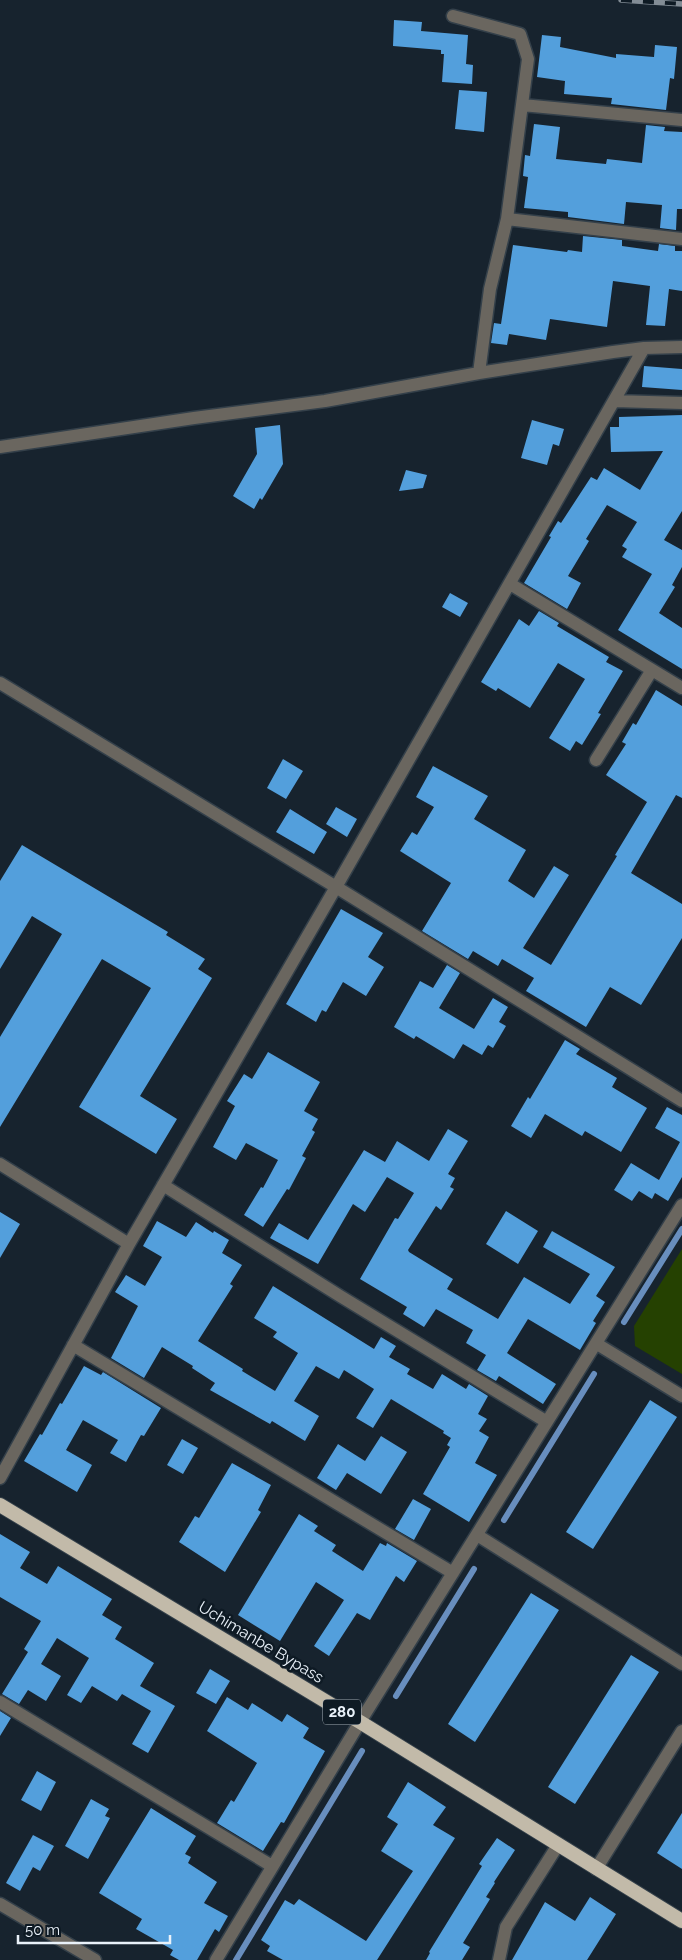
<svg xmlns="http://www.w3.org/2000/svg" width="682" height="1960" viewBox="0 0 682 1960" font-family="Raleway,sans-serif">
<rect width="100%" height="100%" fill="#17232e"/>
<!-- green -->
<path fill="#254101" d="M682,1249V1374L635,1346L634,1326Z"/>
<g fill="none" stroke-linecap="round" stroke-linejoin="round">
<!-- stream -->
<path stroke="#688ebe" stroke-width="6" d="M624,1322L682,1229
M504,1520L594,1374
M396,1696L474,1569
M236,1960L362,1751"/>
</g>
<!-- building -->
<path fill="#539fdc" d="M394,20L422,22L421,31L468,35L466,64L473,65L472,84L442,82L444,54H441V50L393,46Z
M542,35L561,37L560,47L616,58V54L654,57L655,45L677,47L674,79L670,78L666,110L611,104L612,98L564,94L565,81L537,77Z
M459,90L487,92L484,132L455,129Z
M534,124L560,127L556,159L606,164L607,159L642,163L646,125L665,127L664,131L682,132V209H677L676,230L660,228L662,205L626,202L624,224L568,217V212L524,208L528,177L523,176L525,155L530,156Z
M583,236L622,240V246L658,251L659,244L675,246V251H682V291L669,289L665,326L646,325L650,286L613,281L607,327L550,319L546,340L509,334L507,345L491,343L494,323L501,324L513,245L567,252L568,250L582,252Z
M644,366L682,369V390L642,387Z
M682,415V511L664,540L682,550V567L672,585L675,587L659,613L682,628V669L618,630L652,574L622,557L627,549L622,546L637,522L607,505L586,539L589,541L568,576L581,583L567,609L524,583L551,537L549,536L558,521L561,523L591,477L597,480L604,468L640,490L663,451L611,452L610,427H619V417Z
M532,420L564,429L559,446L553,444L547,465L521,458Z
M280,425L283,464L262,500L260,498L254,509L233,496L257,454L255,428Z
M406,470L427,475L423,488L399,491Z
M450,593L468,603L460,617L442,607Z
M539,611L559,623L557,626L609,657L606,662L623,671L598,713L601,714L582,745L576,741L570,751L549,738L585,679L558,663L530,708L498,688L496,691L481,682L519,619L529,626Z
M656,690L682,706V798L676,795L631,873L682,904V938L641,1005L610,987L586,1027L526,991L534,978L502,959L498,966L473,951L468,959L422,931L451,883L400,851L412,832L417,835L434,807L416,797L433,766L488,796L474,819L526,850L508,881L534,898L554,866L569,875L523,948L551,965L617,856L615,855L647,802L606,775L626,744L622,742L633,723L636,725Z
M283,759L303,771L286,799L267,788Z
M336,807L357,819L347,837L326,824Z
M290,809L327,832L314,854L276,832Z
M22,845L168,932L166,935L205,959L198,969L212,978L140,1096L177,1119L156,1154L79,1107L151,988L102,959L0,1127V1037L62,934L32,916L0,969V881Z
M341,909L383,933L368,957L384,967L366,996L343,982L326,1012L322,1010L316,1022L286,1004Z
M447,965L460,973L439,1008L474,1029L493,998L508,1007L499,1022L506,1026L493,1048L488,1045L482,1055L463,1044L454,1059L416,1036L414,1039L394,1027L420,981L433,988Z
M565,1040L580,1049L576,1054L617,1078L612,1087L647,1108L621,1152L585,1131L582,1136L545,1114L531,1138L511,1126L528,1097L530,1099Z
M268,1052L320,1082L304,1111L318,1119L312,1130L315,1132L302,1156L306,1158L289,1190L287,1189L263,1227L244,1215L261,1187L263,1188L278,1160L246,1143L236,1160L213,1147L235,1106L227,1101L244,1074L252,1079Z
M667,1107L682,1115V1177L668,1201L655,1193L652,1199L639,1191L632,1201L614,1190L631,1163L659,1180L680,1142L655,1128Z
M448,1129L468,1141L448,1174L455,1178L450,1187L454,1189L441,1210L436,1206L408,1250L409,1252L453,1279L447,1289L498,1319L524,1277L570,1304L590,1274L543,1247L552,1231L615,1267L596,1296L605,1302L593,1321L596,1323L580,1350L528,1319L507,1353L556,1384L543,1404L499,1376L496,1381L477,1370L486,1355L466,1343L473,1330L436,1309L424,1327L403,1314L407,1307L360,1279L395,1218L398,1219L414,1193L387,1177L365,1212L353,1204L318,1264L270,1238L279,1223L308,1240L364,1150L385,1162L397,1141L429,1161Z
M506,1211L538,1231L518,1264L486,1244Z
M0,1212L20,1224L0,1258Z
M157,1221L186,1237L196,1222L213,1233L214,1231L229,1240L222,1253L242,1265L230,1284L233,1286L198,1341L243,1369L242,1371L275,1391L298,1353L273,1337L277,1332L254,1318L273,1286L374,1349L381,1337L396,1346L389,1357L410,1369L407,1374L433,1389L442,1374L466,1389L469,1384L488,1396L478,1414L487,1419L479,1431L489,1437L475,1463L497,1475L469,1522L423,1494L450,1447L447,1445L451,1438L443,1433L444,1431L391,1399L373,1428L356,1418L374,1389L344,1370L339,1379L316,1366L294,1401L319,1416L305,1441L272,1421L270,1424L210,1390L215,1383L192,1368L193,1366L162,1347L144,1378L111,1358L138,1306L115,1292L126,1275L145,1286L162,1257L143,1246Z
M84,1366L101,1375L103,1372L161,1408L144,1436L141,1435L126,1462L110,1453L118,1440L83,1420L66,1450L92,1465L77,1492L24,1461L40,1434L42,1435L60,1403L62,1404Z
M650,1400L677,1417L593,1549L566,1532Z
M381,1436L407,1452L381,1494L347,1473L336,1490L317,1478L338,1444L365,1461Z
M182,1439L198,1448L183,1474L167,1465Z
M232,1463L271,1485L258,1510L261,1512L225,1572L179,1542L195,1516L199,1518Z
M413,1499L431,1509L414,1540L395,1529Z
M299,1514L318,1526L314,1531L336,1545L332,1551L363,1571L380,1543L386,1546L387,1543L417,1561L404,1582L396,1576L370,1620L357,1613L329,1656L314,1646L344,1600L316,1582L280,1641L238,1615Z
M0,1534L30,1552L20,1568L47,1584L58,1566L112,1599L102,1615L122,1627L115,1639L154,1663L140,1686L175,1706L148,1753L132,1744L151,1711L122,1694L117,1701L92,1686L81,1703L67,1695L89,1658L57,1638L41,1664L61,1676L46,1701L28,1690L19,1704L2,1694L28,1652L24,1649L41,1621L0,1597Z
M531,1593L559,1610L475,1742L448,1724Z
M631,1655L659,1672L575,1804L548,1787Z
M210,1669L230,1681L216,1704L196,1693Z
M227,1697L248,1710L252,1703L282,1722L287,1714L309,1728L303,1738L325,1751L284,1823L281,1822L263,1851L217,1823L231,1800L234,1802L257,1763L207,1731Z
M0,1711L11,1718L0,1736Z
M37,1771L56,1782L41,1811L21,1800Z
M408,1782L446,1807L433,1825L455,1838L377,1960H283L267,1951L270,1946L261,1940L285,1900L294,1905L299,1899L366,1941L413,1871L381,1851L398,1824L387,1817Z
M91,1799L109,1809L105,1816L110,1818L88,1859L65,1846Z
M151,1808L196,1836L185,1854L191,1857L188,1863L217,1882L204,1903L228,1916L219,1932L215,1929L197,1960H179L170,1955L173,1950L136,1929L142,1919L99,1893Z
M682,1813V1869L657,1853Z
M33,1835L54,1846L40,1871L33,1867L20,1891L6,1883Z
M497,1838L515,1850L494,1882L495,1883L486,1897L490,1899L463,1943L470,1947L462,1960H426L430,1953L429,1952L482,1866L479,1864Z
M590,1897L616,1914L587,1960H512L545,1902L575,1921Z"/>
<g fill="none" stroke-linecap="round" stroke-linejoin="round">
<!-- minor casing -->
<g stroke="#34404a" stroke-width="15">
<path id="minor" d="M453,16L520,34L528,59L507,219L490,289L479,373
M522,105L682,120
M507,219L682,239
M615,401L682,403
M0,447L194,418L325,401L479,373L613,352L644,348L682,347
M510,584L682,688
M0,683L336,887L682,1101
M596,760L652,670
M0,1164L129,1244
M163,1185L340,1296L547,1422
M597,1344L682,1396
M73,1345L453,1573
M0,1478L129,1244L336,887L644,348
M477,1535L682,1664
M0,1702L272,1866
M596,1869L682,1731
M0,1904L95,1960
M216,1960L360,1722L682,1205
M499,1960L506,1927L558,1845"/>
</g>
<!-- trunk casing -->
<g stroke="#34404a" stroke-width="16">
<path id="trunk" d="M0,1505L360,1722L682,1921"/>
</g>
<!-- minor -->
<use href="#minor" stroke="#6a665f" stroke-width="12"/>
<!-- trunk -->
<use href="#trunk" stroke="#c2baa9" stroke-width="14"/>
<!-- rail casing -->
<g stroke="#828c95" stroke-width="5.5">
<path id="rail" d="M621,0L682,4"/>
</g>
<!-- rail -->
<use href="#rail" stroke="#0e1a24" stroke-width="4" stroke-dasharray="11" stroke-linecap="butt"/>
</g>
<g text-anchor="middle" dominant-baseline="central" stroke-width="5" stroke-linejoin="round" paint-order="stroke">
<!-- shield labels -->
<rect fill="#0e1a24" stroke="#a7b0b9" stroke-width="1" x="323" y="1699.5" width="38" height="25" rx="4"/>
<g font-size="15" font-weight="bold" fill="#e9f1f9">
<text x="342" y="1712">280</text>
</g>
<!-- street labels -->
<g font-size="16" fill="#e9f1f9" stroke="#0e1a24">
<text transform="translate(261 1642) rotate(31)">Uchimanbe Bypass</text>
</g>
</g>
<!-- scale -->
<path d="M18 1935v8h152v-8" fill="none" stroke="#e9f1f9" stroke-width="2.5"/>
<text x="25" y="1935" font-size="15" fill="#e9f1f9" stroke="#0e1a24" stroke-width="4" paint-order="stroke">50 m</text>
</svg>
